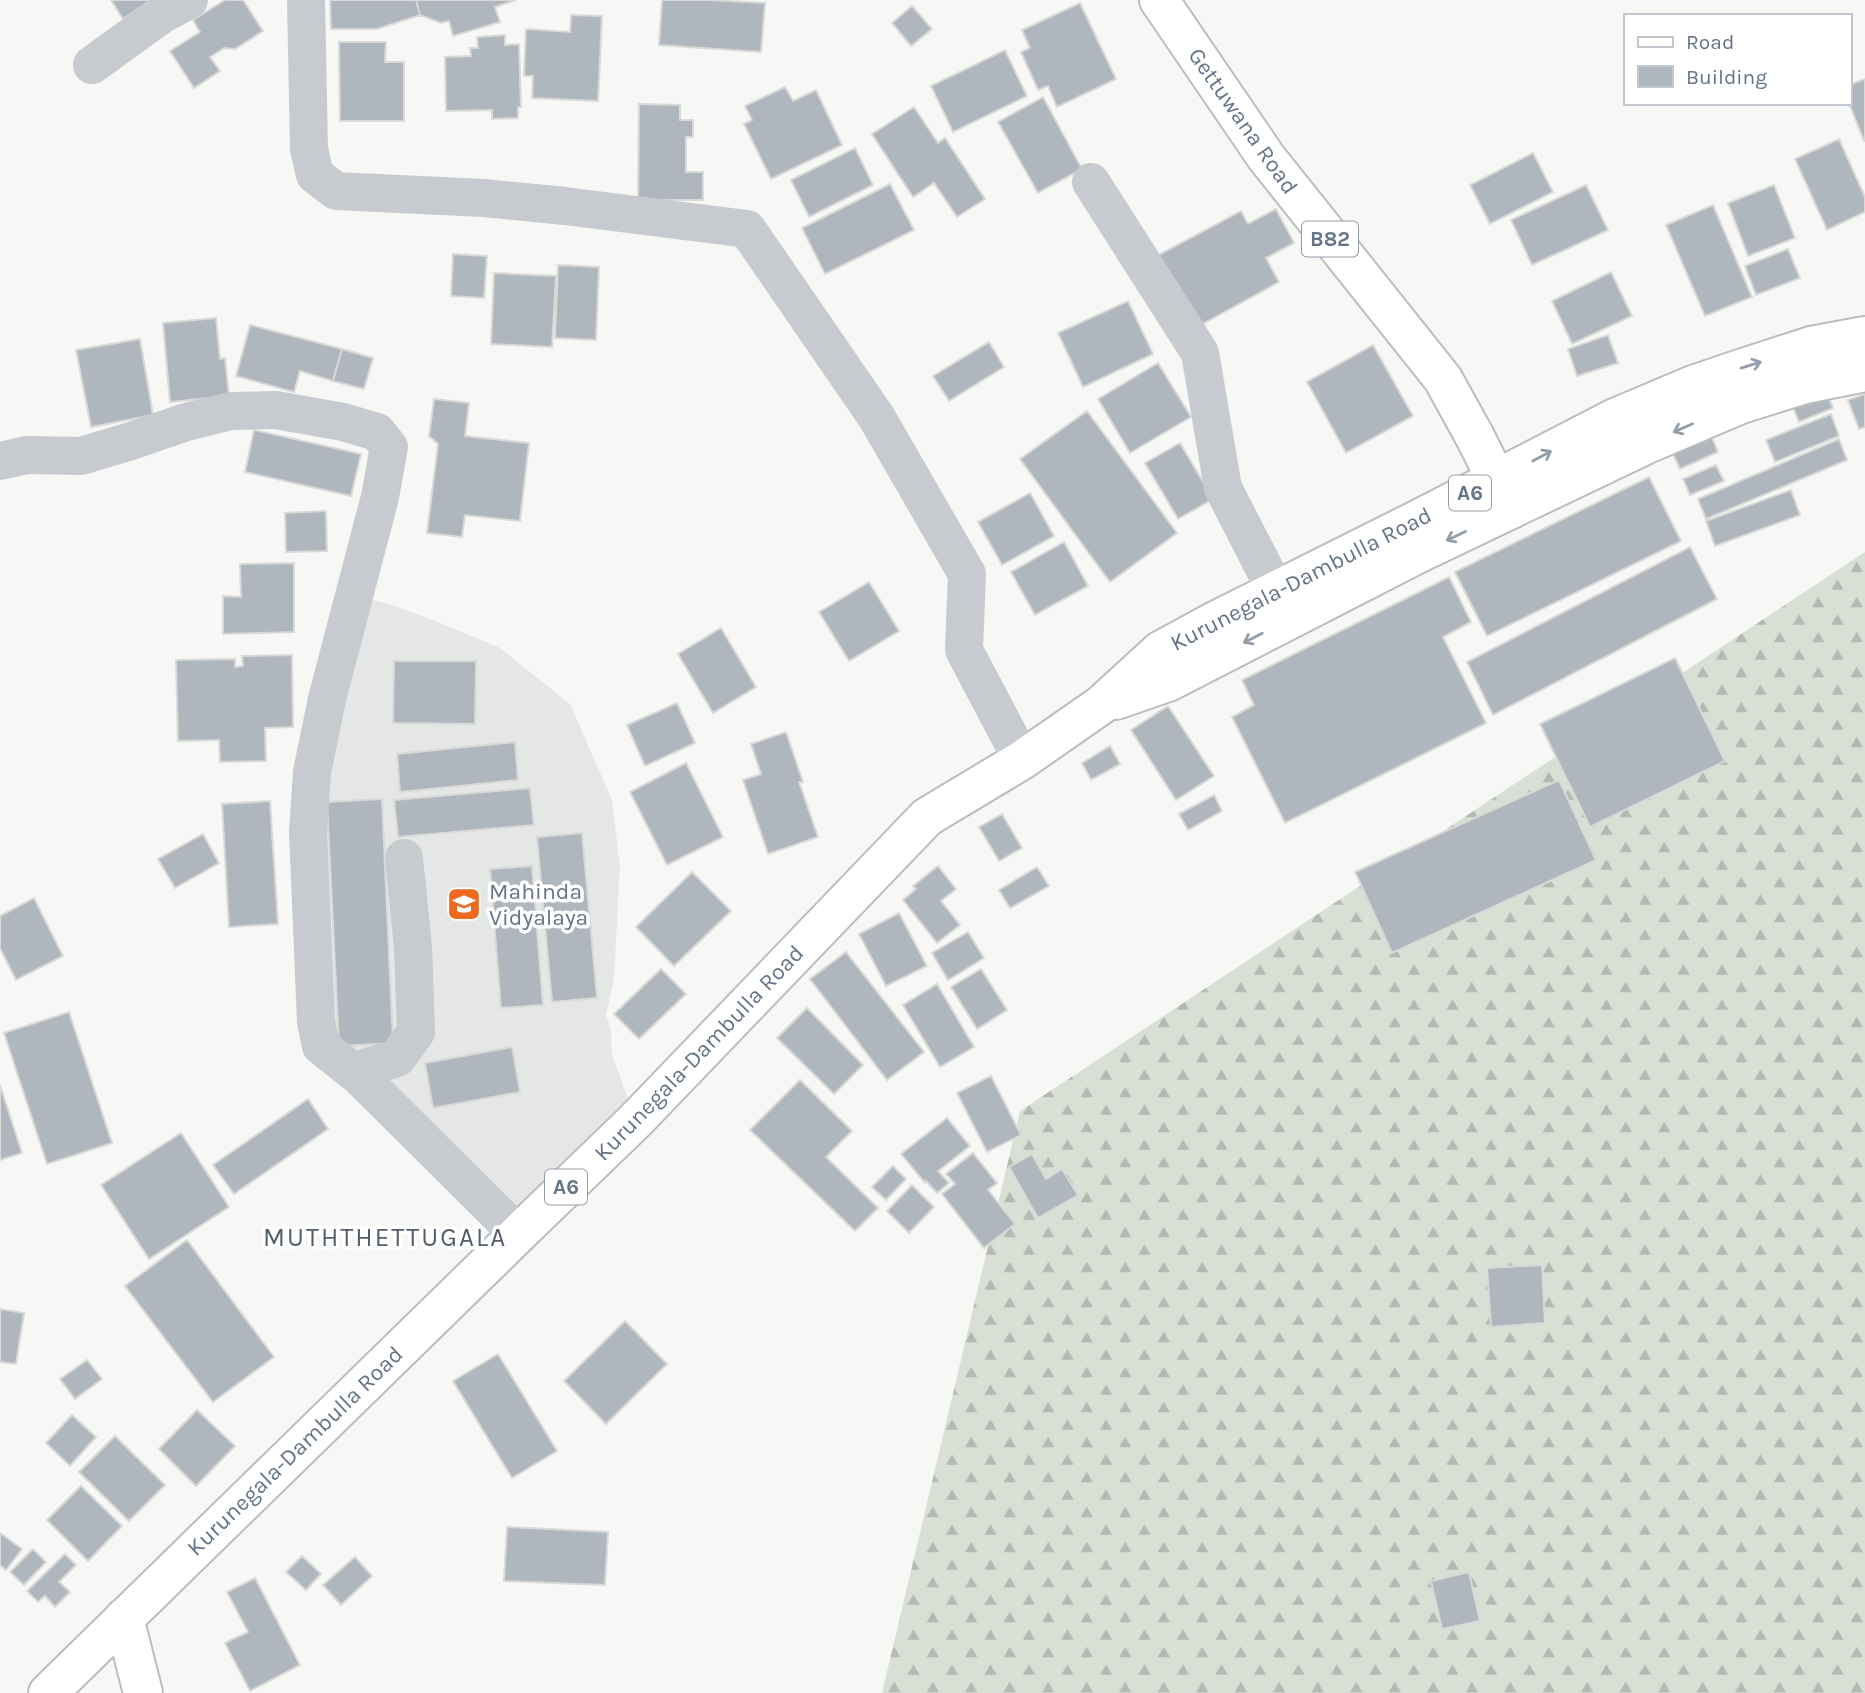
<svg xmlns="http://www.w3.org/2000/svg" width="1865" height="1693" viewBox="0 0 1865 1693" font-family="Karla,sans-serif">
<defs>
<pattern id="forest-firs" width="22" height="20" patternUnits="userSpaceOnUse" patternTransform="scale(1.75)"><rect width="22" height="20" fill="#d8e0d5"/><path d="M5 1l3.5 6h-7zM16 11l3.5 6h-7z" fill="#b3bab2"/></pattern>
</defs>
<rect width="100%" height="100%" fill="#f7f8f5"/>
<!-- built -->
<path fill="#e5e7e6" d="M354,597L386,603L433,620L500,648L570,704L612,800L620,867L614,978L606,1016L611,1030L612,1055L636,1120L518,1234L316,1022L308,832Z"/>
<!-- forest -->
<path fill="url(#forest-firs)" d="M1865,552V1693H882L1020,1111Z"/>
<!-- building -->
<path fill="#afb6bd" stroke="#d9d9d7" stroke-width="2" d="M111,0H151L123,19Z
M225,0H243L263,31L235,49L224,48L210,57L220,71L194,88L170,51L200,32L193,20Z
M330,0H416L420,15L377,29H331Z
M416,0H516L495,7L500,22L453,36L449,21L441,23L420,15Z
M662,0H710L765,3L761,52L659,45Z
M1080,3L1116,79L1057,107L1048,86L1038,90L1021,52L1030,48L1022,30Z
M912,6L932,29L911,46L892,23Z
M571,15L602,16L598,101L532,98L533,76H524L526,29L570,32Z
M505,35V45L519,44L521,107H518V118L492,119V110L446,111L445,57L471,56L470,48H478L477,37Z
M339,42H386L385,62H404V121H340Z
M1005,50L1027,96L953,132L931,86Z
M1865,79V141H1864L1849,103V85Z
M785,87L793,101L816,90L842,145L771,179L744,124L752,120L745,106Z
M1043,97L1082,169L1038,193L998,122Z
M639,104L680,105V120H693V137H686V172H703V200H638Z
M914,107L938,143L945,138L985,199L957,217L934,183L913,197L872,134Z
M1839,139L1865,197V212L1827,230L1795,159Z
M855,148L873,185L809,217L791,180Z
M1533,153L1553,192L1490,224L1470,185Z
M890,184L914,230L825,274L802,228Z
M1586,185L1608,230L1532,265L1511,220Z
M1774,185L1795,238L1748,256L1728,203Z
M1713,205L1752,297L1705,316L1666,225Z
M1276,209L1294,243L1266,258L1279,282L1190,331L1151,259L1241,211L1248,224Z
M1788,249L1800,278L1756,295L1745,266Z
M453,254L487,256L484,298L451,296Z
M558,265L599,267L596,340L555,338Z
M1611,272L1632,316L1572,344L1552,301Z
M494,273L556,276L552,347L491,344Z
M1128,301L1153,354L1083,387L1058,333Z
M216,318L220,359L225,358L229,396L170,402L163,323Z
M250,325L342,349L333,381L300,371L294,392L236,376Z
M1608,335L1618,363L1577,376L1568,349Z
M140,339L153,415L91,427L76,350Z
M989,342L1004,367L949,401L933,376Z
M1373,345L1413,416L1346,453L1307,382Z
M342,349L373,358L364,389L333,381Z
M1158,363L1191,417L1130,453L1098,399Z
M1824,386L1833,408L1799,422L1790,400Z
M1865,394V427L1859,429L1848,400Z
M434,399L469,403L465,436L529,443L520,521L465,515L462,537L427,533L438,444L429,436Z
M1087,411L1177,533L1110,582L1020,459Z
M1831,414L1839,436L1775,462L1766,440Z
M254,430L361,454L351,496L245,472Z
M1711,435L1718,452L1680,469L1672,452Z
M1839,439L1847,460L1706,519L1698,499Z
M1180,443L1213,499L1178,519L1145,463Z
M1716,465L1724,481L1690,495L1683,479Z
M1649,477L1681,541L1487,636L1455,572Z
M1791,490L1800,515L1715,546L1706,521Z
M1030,493L1054,536L1002,565L978,522Z
M326,511L327,551L286,552L285,513Z
M1064,542L1088,586L1035,615L1011,572Z
M1690,547L1717,599L1493,715L1467,662Z
M294,563V632L223,634V596L241,597L240,564Z
M1449,577L1471,622L1443,637L1486,723L1285,823L1232,717L1254,705L1242,680Z
M869,582L899,631L849,661L819,612Z
M721,628L756,687L713,713L678,654Z
M292,655L293,727L265,728L266,761L220,762L219,740L178,741L176,660L235,659V667L243,666L242,656Z
M1675,658L1725,761L1590,827L1540,724Z
M394,661H476L475,724L393,723Z
M677,703L695,743L645,766L627,725Z
M1168,706L1214,776L1176,800L1131,730Z
M786,732L803,782H799L818,837L768,854L743,780L761,774L751,744Z
M515,742L518,780L400,792L397,754Z
M1110,746L1120,764L1091,780L1082,763Z
M686,763L723,837L667,865L630,792Z
M1559,780L1596,860L1392,953L1355,872Z
M530,788L534,825L398,837L394,800Z
M1214,795L1222,811L1188,830L1179,814Z
M382,799L393,1043L339,1046L327,802Z
M270,801L278,924L229,927L222,804Z
M1002,814L1022,848L999,861L979,827Z
M582,833L597,998L552,1002L537,837Z
M203,834L219,863L175,888L158,859Z
M532,866L543,1005L501,1008L490,869Z
M938,866L956,889L941,901L960,925L937,943L903,900L916,889L913,886Z
M1037,867L1049,886L1010,908L999,890Z
M692,872L731,911L674,966L636,927Z
M34,898L63,956L16,980L0,948V916Z
M899,913L927,966L886,986L859,934Z
M968,932L984,958L948,980L932,953Z
M846,952L924,1052L887,1080L810,979Z
M661,969L686,994L639,1039L614,1014Z
M981,969L1007,1010L977,1029L951,987Z
M937,984L974,1047L940,1067L903,1005Z
M807,1008L863,1065L834,1094L777,1038Z
M69,1012L112,1143L47,1164L4,1033Z
M512,1047L520,1092L433,1108L425,1063Z
M991,1076L1021,1135L987,1152L957,1093Z
M800,1080L852,1131L826,1157L878,1208L855,1231L750,1130Z
M0,1085L22,1153L0,1160Z
M308,1099L328,1129L234,1194L213,1165Z
M947,1118L970,1146L938,1171L949,1183L937,1193L926,1181L925,1183L901,1154Z
M181,1133L229,1207L149,1259L101,1185Z
M973,1153L997,1183L988,1190L1015,1224L984,1248L942,1194L955,1184L946,1174Z
M1032,1154L1046,1179L1062,1169L1078,1195L1038,1218L1009,1167Z
M893,1166L906,1179L886,1200L872,1187Z
M912,1185L934,1207L909,1233L887,1211Z
M187,1240L274,1357L213,1402L125,1286Z
M1542,1265L1545,1323L1491,1327L1487,1268Z
M0,1309L24,1313L16,1364L0,1362Z
M625,1321L667,1364L606,1424L564,1381Z
M498,1354L557,1451L512,1478L453,1381Z
M87,1360L102,1379L75,1399L60,1379Z
M197,1410L235,1446L196,1486L159,1449Z
M72,1415L96,1437L70,1466L46,1443Z
M115,1436L165,1485L129,1521L79,1472Z
M81,1486L122,1526L88,1561L47,1520Z
M507,1527L608,1532L605,1585L504,1581Z
M0,1533L22,1549L6,1570L0,1565Z
M33,1549L46,1562L24,1585L10,1572Z
M65,1554L76,1565L59,1582L70,1592L55,1607L45,1596L38,1602L27,1591Z
M302,1556L321,1574L306,1590L286,1572Z
M355,1557L372,1576L341,1605L323,1585Z
M1469,1572L1480,1621L1442,1629L1431,1581Z
M255,1578L300,1665L250,1691L225,1643L248,1632L227,1592Z"/>
<g fill="none" stroke-linecap="round" stroke-linejoin="round">
<!-- major casing -->
<g stroke="#babdc2" stroke-width="42">
<path id="major" d="M1159,0L1266,157L1443,379L1475,437L1511,509
M124,1618L143,1693"/>
</g>
<!-- highway casing -->
<g stroke="#b9bcc0" stroke-width="42">
<path id="highway" d="M1116,700L1168,682L1417,554L1647,444L1741,404L1805,384L1865,372
M48,1693L518,1234L636,1120L927,817L1022,760L1101,705L1160,651L1215,621L1417,520L1617,417L1693,385L1731,372L1811,346L1865,336"/>
</g>
<!-- minor -->
<path stroke="#c7cace" stroke-width="38" d="M306,0L309,149L315,175L336,191L484,198L565,206L747,229L877,418L967,574L964,650L1022,760
M92,65L161,15L189,0
M1091,182L1200,353L1223,488L1276,591
M0,461L27,455L81,456L131,441L186,422L231,411L276,410L343,422L377,432L389,447L380,497L327,699L312,772L308,832L316,1022L321,1046L361,1078L518,1234
M361,1078L365,1068L397,1058L416,1032L413,947L404,858"/>
<!-- major -->
<use href="#major" stroke="#fff" stroke-width="38"/>
<!-- highway -->
<use href="#highway" stroke="#fff" stroke-width="38"/>
</g>
<!-- one-way arrows -->
<defs><path id="oneway-shaft" d="M-6 0H5M1.5-3L5.5 0L1.5 3" fill="none" stroke-width="1.6" stroke-linecap="round" stroke-linejoin="round" transform="scale(1.75)"/></defs>
<g stroke="#939eab">
<use href="#oneway-shaft" transform="translate(1751 365) rotate(-17)"/>
<use href="#oneway-shaft" transform="translate(1683 428) rotate(156)"/>
<use href="#oneway-shaft" transform="translate(1542 456) rotate(-28)"/>
<use href="#oneway-shaft" transform="translate(1456 536) rotate(155)"/>
<use href="#oneway-shaft" transform="translate(1253 638) rotate(153)"/>
</g>
<!-- icons -->
<defs>
<g id="school-square" transform="scale(1.75)"><rect x="-9" y="-9" width="18" height="18" rx="4" fill="#ed6a20" stroke="#fff"/><path d="M0-5L7-2L0 1L-7-2ZM-4 1L0 2.5L4 1V4Q0 6-4 4Z" fill="#fff"/></g>
</defs>
<g fill-rule="evenodd">
<use href="#school-square" x="464" y="904"/>
</g>
<g text-anchor="middle" dominant-baseline="central" stroke-width="7" stroke-linejoin="round" paint-order="stroke">
<!-- shield labels -->
<g fill="#fff" stroke="#939eab" stroke-width="2">
<rect x="1302" y="221.5" width="56" height="35" rx="5"/>
<rect x="1449" y="475.5" width="42" height="35" rx="5"/>
<rect x="545" y="1169.5" width="42" height="35" rx="5"/>
</g>
<g font-size="21" font-weight="bold" fill="#657487">
<text x="1330" y="239">B82</text>
<text x="1470" y="493">A6</text>
<text x="566" y="1187">A6</text>
</g>
<!-- street labels -->
<g font-size="23" fill="#657487" stroke="#fff">
<text transform="translate(1243 121) rotate(55)">Gettuwana Road</text>
<text transform="translate(1301 579) rotate(-27)">Kurunegala-Dambulla Road</text>
<text transform="translate(699 1053) rotate(-46)">Kurunegala-Dambulla Road</text>
<text transform="translate(295 1451) rotate(-44)">Kurunegala-Dambulla Road</text>
</g>
<!-- poi labels -->
<g font-size="23" fill="#657487" stroke="#fff" text-anchor="start">
<text x="489" y="891">Mahinda<tspan x="489" dy="26">Vidyalaya</tspan></text>
</g>
<!-- quarter labels -->
<g font-size="26" letter-spacing="2" fill="#535e6c" stroke="#fff">
<text x="385" y="1237">MUTHTHETTUGALA</text>
</g>
</g>
<!-- legend -->
<rect x="1624" y="14" width="228" height="91" fill="#ffffff" stroke="#c1c7cf" stroke-width="2"/>
<rect x="1638" y="37" width="35" height="10" fill="#ffffff" stroke="#c1c7cf" stroke-width="2"/>
<text x="1686" y="49" font-size="21" fill="#657487">Road</text>
<rect x="1638" y="66" width="35" height="21" fill="#afb6bd" stroke="#c1c7cf" stroke-width="2"/>
<text x="1686" y="84" font-size="21" fill="#657487">Building</text>
</svg>
